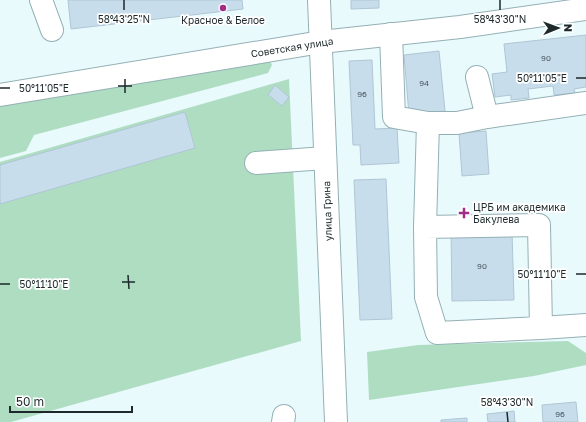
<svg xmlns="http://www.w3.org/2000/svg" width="586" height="422" viewBox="0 0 586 422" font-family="'Golos Text',sans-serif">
<rect width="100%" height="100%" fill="#e9fafd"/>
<!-- green -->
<path fill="#afddc2" d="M268,56L272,65L268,73L34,135L26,151L0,158V103Z
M289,79L301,341L11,422H0V162Z
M568,341L586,353V365L534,376L369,400L367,352L418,345Z"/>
<!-- building -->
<path fill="#c7ddec" stroke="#afc6d4" d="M68,0H242L243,9L71,29Z
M351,0H379V8L351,9Z
M586,35V87L574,89L575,93L554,95L553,86L528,89L529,98L511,100V95L495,97L492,74L507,72L504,44Z
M439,51L445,111L409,115L404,55Z
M372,60L375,129L397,128L399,163L361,165L360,145H353L349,61Z
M275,85L289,97L282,106L268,95Z
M185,112L195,148L0,204V165Z
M486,131L489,174L462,176L459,133Z
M386,179L392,319L360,320L354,180Z
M512,231L514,300L452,301L451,232Z
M576,402L578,422H543L542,405Z
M514,411L515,422H488L487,414Z
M467,418V422H441V420Z"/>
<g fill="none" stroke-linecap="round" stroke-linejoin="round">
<!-- minor casing -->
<g stroke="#94b0b5" stroke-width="24">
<path id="minor" d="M41,0L52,30
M391,34L394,117L428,123H457L487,117L586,103
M477,77L487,117
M256,163L325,158
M425,227L539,225L541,328L437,333L426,297L425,227L428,123
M541,328L586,325
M283,422L284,416"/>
</g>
<!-- major casing -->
<g stroke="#94b0b5" stroke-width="24">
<path id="major" d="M0,95L321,42L460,27L586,9"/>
</g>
<!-- highway casing -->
<g stroke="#94b0b5" stroke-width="24">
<path id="highway" d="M319,0L336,422"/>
</g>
<!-- minor -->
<use href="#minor" stroke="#fff" stroke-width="22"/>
<!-- major -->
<use href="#major" stroke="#fff" stroke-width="22"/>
<!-- highway -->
<use href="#highway" stroke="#fff" stroke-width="22"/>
</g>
<!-- ticks -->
<path fill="none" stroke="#1e292b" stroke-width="1.5" d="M124,0V10M500,0V10M576,78H586M125,79V93M118,86H132M0,88H10M576,274H586M128,275L129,289M122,282H135M0,284H10M507,412L508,422"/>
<!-- markers -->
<g fill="#a22d86" stroke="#fff" stroke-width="1.5">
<circle cx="223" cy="8" r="4"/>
<path d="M462 207h4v4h4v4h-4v4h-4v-4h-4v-4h4z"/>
</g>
<g text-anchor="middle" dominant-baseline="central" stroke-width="3.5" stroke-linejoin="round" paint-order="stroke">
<!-- number labels -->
<g font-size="8" fill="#48565b">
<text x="546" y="58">90</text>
<text x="424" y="83">94</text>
<text x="362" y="94">96</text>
<text x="482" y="266">90</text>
<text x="560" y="414">96</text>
</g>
<!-- poi labels -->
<g font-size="10" fill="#1e292b" stroke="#fff">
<text x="223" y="20">Красное &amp; Белое</text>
<text x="473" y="207" text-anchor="start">ЦРБ им академика<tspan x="473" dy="12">Бакулева</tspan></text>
</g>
<!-- street labels -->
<g font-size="10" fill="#1e292b" stroke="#fff">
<text transform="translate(292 47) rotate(-9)">Советская улица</text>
<text transform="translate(327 211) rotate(-92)">улица Грина</text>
</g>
</g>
<g font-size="10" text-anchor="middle" fill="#1e292b" stroke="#fff" stroke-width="3.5" stroke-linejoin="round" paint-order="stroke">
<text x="124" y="23">58°43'25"N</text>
<text x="500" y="23">58°43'30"N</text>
<text x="542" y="82">50°11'05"E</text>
<text x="44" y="92">50°11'05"E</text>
<text x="542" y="278">50°11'10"E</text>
<text x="44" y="288">50°11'10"E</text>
<text x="507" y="406">58°43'30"N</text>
</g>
<!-- north arrow -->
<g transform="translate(558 28) rotate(89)" stroke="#ffffff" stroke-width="3" paint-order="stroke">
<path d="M0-3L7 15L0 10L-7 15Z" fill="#1e292b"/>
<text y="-6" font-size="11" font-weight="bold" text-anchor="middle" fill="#1e292b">N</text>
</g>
<!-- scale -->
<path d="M10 406v6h122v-6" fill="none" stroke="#1e292b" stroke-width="2"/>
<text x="16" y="406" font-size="12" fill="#1e292b" stroke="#ffffff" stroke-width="3" paint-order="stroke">50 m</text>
</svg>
